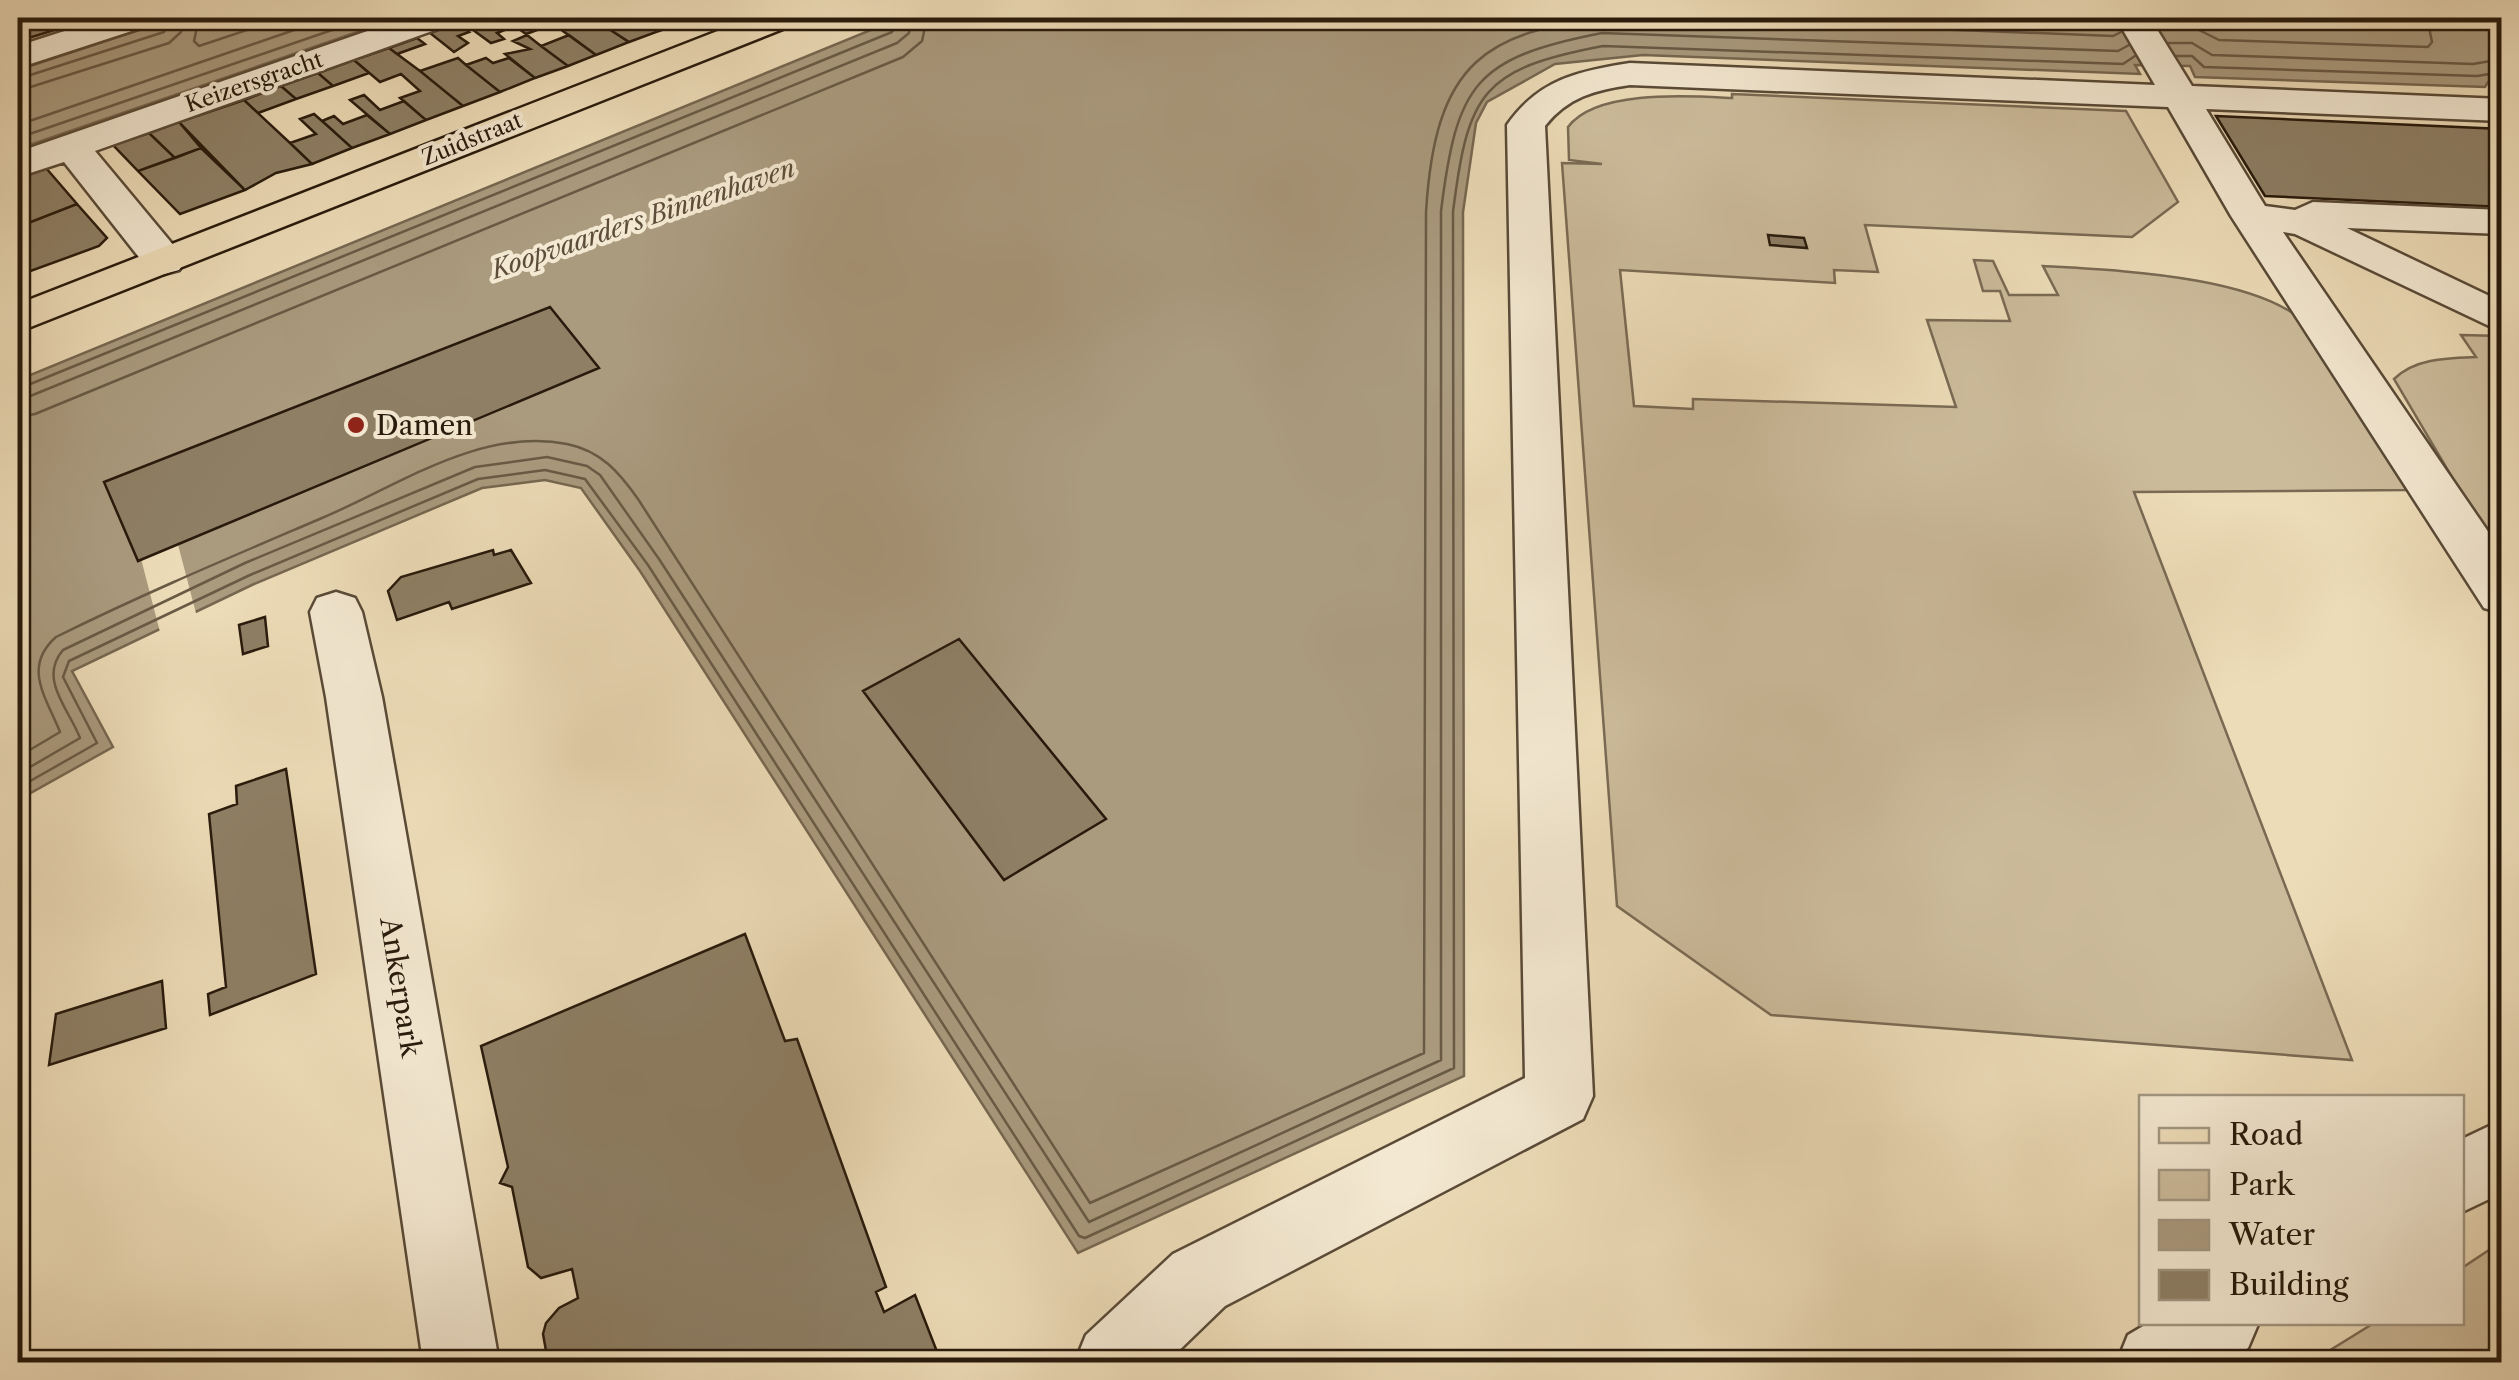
<svg xmlns="http://www.w3.org/2000/svg" width="2519" height="1380" viewBox="0 0 2519 1380" font-family="'Libre Caslon Text',serif">
<rect width="100%" height="100%" fill="#eddcb8"/>
<filter id="stains"><feTurbulence type="fractalNoise" baseFrequency=".002" numOctaves="4"/><feColorMatrix values="0 0 0 0 .2 0 0 0 0 .09 0 0 0 0 .02 0 0 0 .5 -.17"/></filter>
<radialGradient id="worn" r=".72"><stop offset=".6" stop-color="#630" stop-opacity="0"/><stop offset="1" stop-color="#630" stop-opacity=".3"/></radialGradient>
<!-- green -->
<path fill="#ccbb9b" stroke="#7a6a54" stroke-width="2.5" d="M1732,94L2126,111L2178,202L2132,237L1865,225L1878,272L1834,270L1835,283L1620,270L1634,406L1693,409V399L1956,407L1927,320L2010,321L2000,291H1983L1974,260L1993,261L2009,295H2058L2043,266C2112,270 2269,275 2313,331C2350,379 2377,438 2408,490L2134,492L2352,1060L1771,1015L1617,906L1562,163L1602,164L1569,160L1568,127C1596,89 1690,96 1732,98Z
M2461,335L2501,336V536L2479,523L2394,379C2415,358 2448,358 2476,357Z
M2501,1242V1362H2311L2374,1323L2462,1322V1268Z"/>
<!-- water -->
<path fill="#aa9a7e" stroke="#766750" stroke-width="2.5" d="M175,18H398L18,149V70Z
M900,18H2434L2477,24L2479,20L2501,21V82H2488L2485,87L2195,77L2190,66L2135,65L2140,74L1643,55L1555,64L1487,102L1476,123L1463,212L1464,1076L1078,1253L640,571L581,488L545,480L482,488L254,584L72,671L113,747L18,800V380Z"/>
<!-- pier -->
<path fill="#eddcb8" d="M176,537L197,617L160,632L139,551Z"/>
<g fill="none" stroke-linecap="round" stroke-linejoin="round">
<!-- shore -->
<path stroke="#695a45" stroke-width="2.5" d="M199,18L194,41L199,46L283,18
M1652,18L2113,36L2121,32
M2159,28H2195L2219,40L2428,47L2432,42L2427,18
M2169,43H2192L2212,55L2473,64L2502,59
M2176,56H2192L2204,67L2477,76L2502,72
M18,79L164,32L172,18
M18,91L169,43L181,32L184,18
M18,125L329,18
M18,138L367,18
M18,389L892,32L900,18
M18,401L897,43L909,33L912,18
M18,417L35,414L903,57L922,41L927,18
M18,757L60,732C46,697 22,667 56,637C145,593 231,557 322,518C398,486 480,427 567,444C601,451 619,472 638,499L1090,1203L1424,1053L1426,212C1435,65 1482,25 1629,18
M18,774L80,738C69,709 38,679 63,650L245,563L475,467L547,457L587,466L600,475L659,559L1089,1222L1441,1060V211C1457,84 1474,58 1602,33L2118,51L2129,45
M18,788L97,743L63,677L69,661L250,575L478,479L545,470L585,479L648,565L1079,1236L1085,1238L1454,1068L1453,212C1468,92 1482,69 1603,46L2123,64L2135,56"/>
</g>
<!-- building -->
<path fill="#8e7f65" stroke="#281a0c" stroke-width="2.5" d="M18,18H93L19,41Z
M474,18H496L510,28L497,33L504,39L491,43L462,22Z
M504,18H545L554,24L526,34Z
M545,18H592L629,42L596,55Z
M592,18H640L659,31L629,42Z
M640,18H694L659,31Z
M457,23L469,32L458,36L468,43L454,52L430,33Z
M527,35L541,46L568,66L535,78L505,54L530,49L513,41Z
M569,35L596,55L568,66L541,46Z
M417,38L425,44L397,54L389,48Z
M389,48L420,71L463,106L426,120L400,98L420,91L401,74L380,82L354,60Z
M458,58L466,65L500,92L463,106L420,71Z
M486,58L493,63L509,58L535,78L500,92L466,65Z
M354,60L369,73L333,86L318,73Z
M318,73L333,86L296,99L281,86Z
M281,86L296,99L258,113L244,100Z
M364,95L380,110L404,101L426,120L390,134L350,100Z
M244,100L290,143L312,164L276,173L245,190L179,122Z
M314,114L330,128L352,148L312,164L290,143L316,134L300,119Z
M367,115L390,134L352,148L322,121L334,116L343,124Z
M2216,116L2502,129V207L2265,196Z
M179,122L201,148L175,158L149,133Z
M149,133L175,158L138,171L113,145Z
M201,148L245,190L180,214L138,171Z
M46,168L77,204L18,227V179Z
M77,204L107,238L99,246L25,273L18,263V227Z
M1768,235L1804,238L1807,248L1770,245Z
M550,307L599,368L138,561L104,482Z
M493,550L494,555L511,550L531,583L452,609L449,602L397,620L388,591L401,577Z
M265,617L268,646L243,654L239,625Z
M959,639L1106,819L1004,880L863,691Z
M286,769L316,974L210,1015L208,994L226,987L209,814L237,804L236,786Z
M745,934L785,1041L797,1039L886,1287L876,1292L884,1312L915,1295L941,1362H548L543,1334L546,1323L559,1308L578,1298L572,1269L541,1278L528,1267L512,1187L500,1183L508,1167L481,1046Z
M162,981L166,1028L49,1065L56,1014Z"/>
<g fill="none" stroke-linecap="round" stroke-linejoin="round">
<!-- minor casing -->
<g stroke="#594a37" stroke-width="5">
<path id="minor" d="M105,18H155L150,25L18,68V46Z
M405,18H454L449,25L95,151L179,252L185,261L179,270L164,274L149,270L64,162L18,177V152Z
M2116,18H2150L2192,86L2502,99V121L2206,109L2265,206L2295,210L2313,202L2502,210V234L2347,228L2502,302V332L2295,234L2283,232L2502,552V613L2484,608L2231,216L2168,107L1630,85C1595,90 1568,97 1545,126L1593,1096L1583,1119L1225,1306L1167,1362H1075L1086,1335L1173,1254L1525,1078L1507,125C1538,80 1578,71 1630,63L2155,85Z
M336,592L355,598L362,612L382,697L499,1362H423L326,697L310,612L317,598Z
M2502,1120V1193L2462,1212V1139Z
M2150,1322H2259L2248,1348L2225,1362H2117L2128,1335Z"/>
</g>
<!-- major casing -->
<g stroke="#281a0c" stroke-width="5">
<path id="major" d="M751,18H798L793,25L18,332V304Z"/>
</g>
<!-- minor -->
<use href="#minor" fill="#f3e8d1" fill-rule="evenodd"/>
<!-- major -->
<use href="#major" fill="#eddcb8" fill-rule="evenodd"/>
</g>
<!-- markers -->
<circle fill="#8f2418" stroke="#f3e8d1" stroke-width="4" cx="356" cy="425" r="10"/>
<g text-anchor="middle" dominant-baseline="central" stroke-width="8" stroke-linejoin="round" paint-order="stroke">
<!-- far-street labels -->
<g font-size="22" fill="#281a0c" stroke="#f3e8d1">
<text transform="translate(254 82) rotate(-19)">Keizersgracht</text>
<text transform="translate(472 139) rotate(-22)">Zuidstraat</text>
</g>
<!-- far-water labels -->
<g font-size="25" font-style="italic" fill="#5c4d3a" stroke="#f3e8d1">
<text transform="translate(643 219) rotate(-19)">Koopvaarders Binnenhaven</text>
</g>
<!-- poi labels -->
<g font-size="28" fill="#281a0c" stroke="#f3e8d1" text-anchor="start">
<text x="376" y="425">Damen</text>
</g>
<!-- street labels -->
<g font-size="28" fill="#281a0c" stroke="#f3e8d1">
<text transform="translate(401 987) rotate(81)">Ankerpark</text>
</g>
</g>
<!-- margin -->
<rect width="2519" height="1380" fill="none" stroke="#eddcb8" stroke-width="60"/>
<rect x="20" y="20" width="2479" height="1340" fill="none" stroke="#281a0c" stroke-width="5"/>
<rect x="30" y="30" width="2459" height="1320" fill="none" stroke="#281a0c" stroke-width="2.5"/>
<!-- legend -->
<rect x="2139" y="1095" width="325" height="230" fill="#f3e8d1" stroke="#a29682" stroke-width="2.5"/>
<rect x="2159" y="1128" width="50" height="15" fill="#eddcb8" stroke="#a29682" stroke-width="2.5"/>
<text x="2229" y="1145" font-size="30" fill="#281a0c">Road</text>
<rect x="2159" y="1170" width="50" height="30" fill="#ccbb9b" stroke="#a29682" stroke-width="2.5"/>
<text x="2229" y="1195" font-size="30" fill="#281a0c">Park</text>
<rect x="2159" y="1220" width="50" height="30" fill="#aa9a7e" stroke="#a29682" stroke-width="2.5"/>
<text x="2229" y="1245" font-size="30" fill="#281a0c">Water</text>
<rect x="2159" y="1270" width="50" height="30" fill="#8e7f65" stroke="#a29682" stroke-width="2.5"/>
<text x="2229" y="1295" font-size="30" fill="#281a0c">Building</text>
<rect width="100%" height="100%" filter="url(#stains)"/>
<rect width="100%" height="100%" fill="url(#worn)"/>
</svg>
